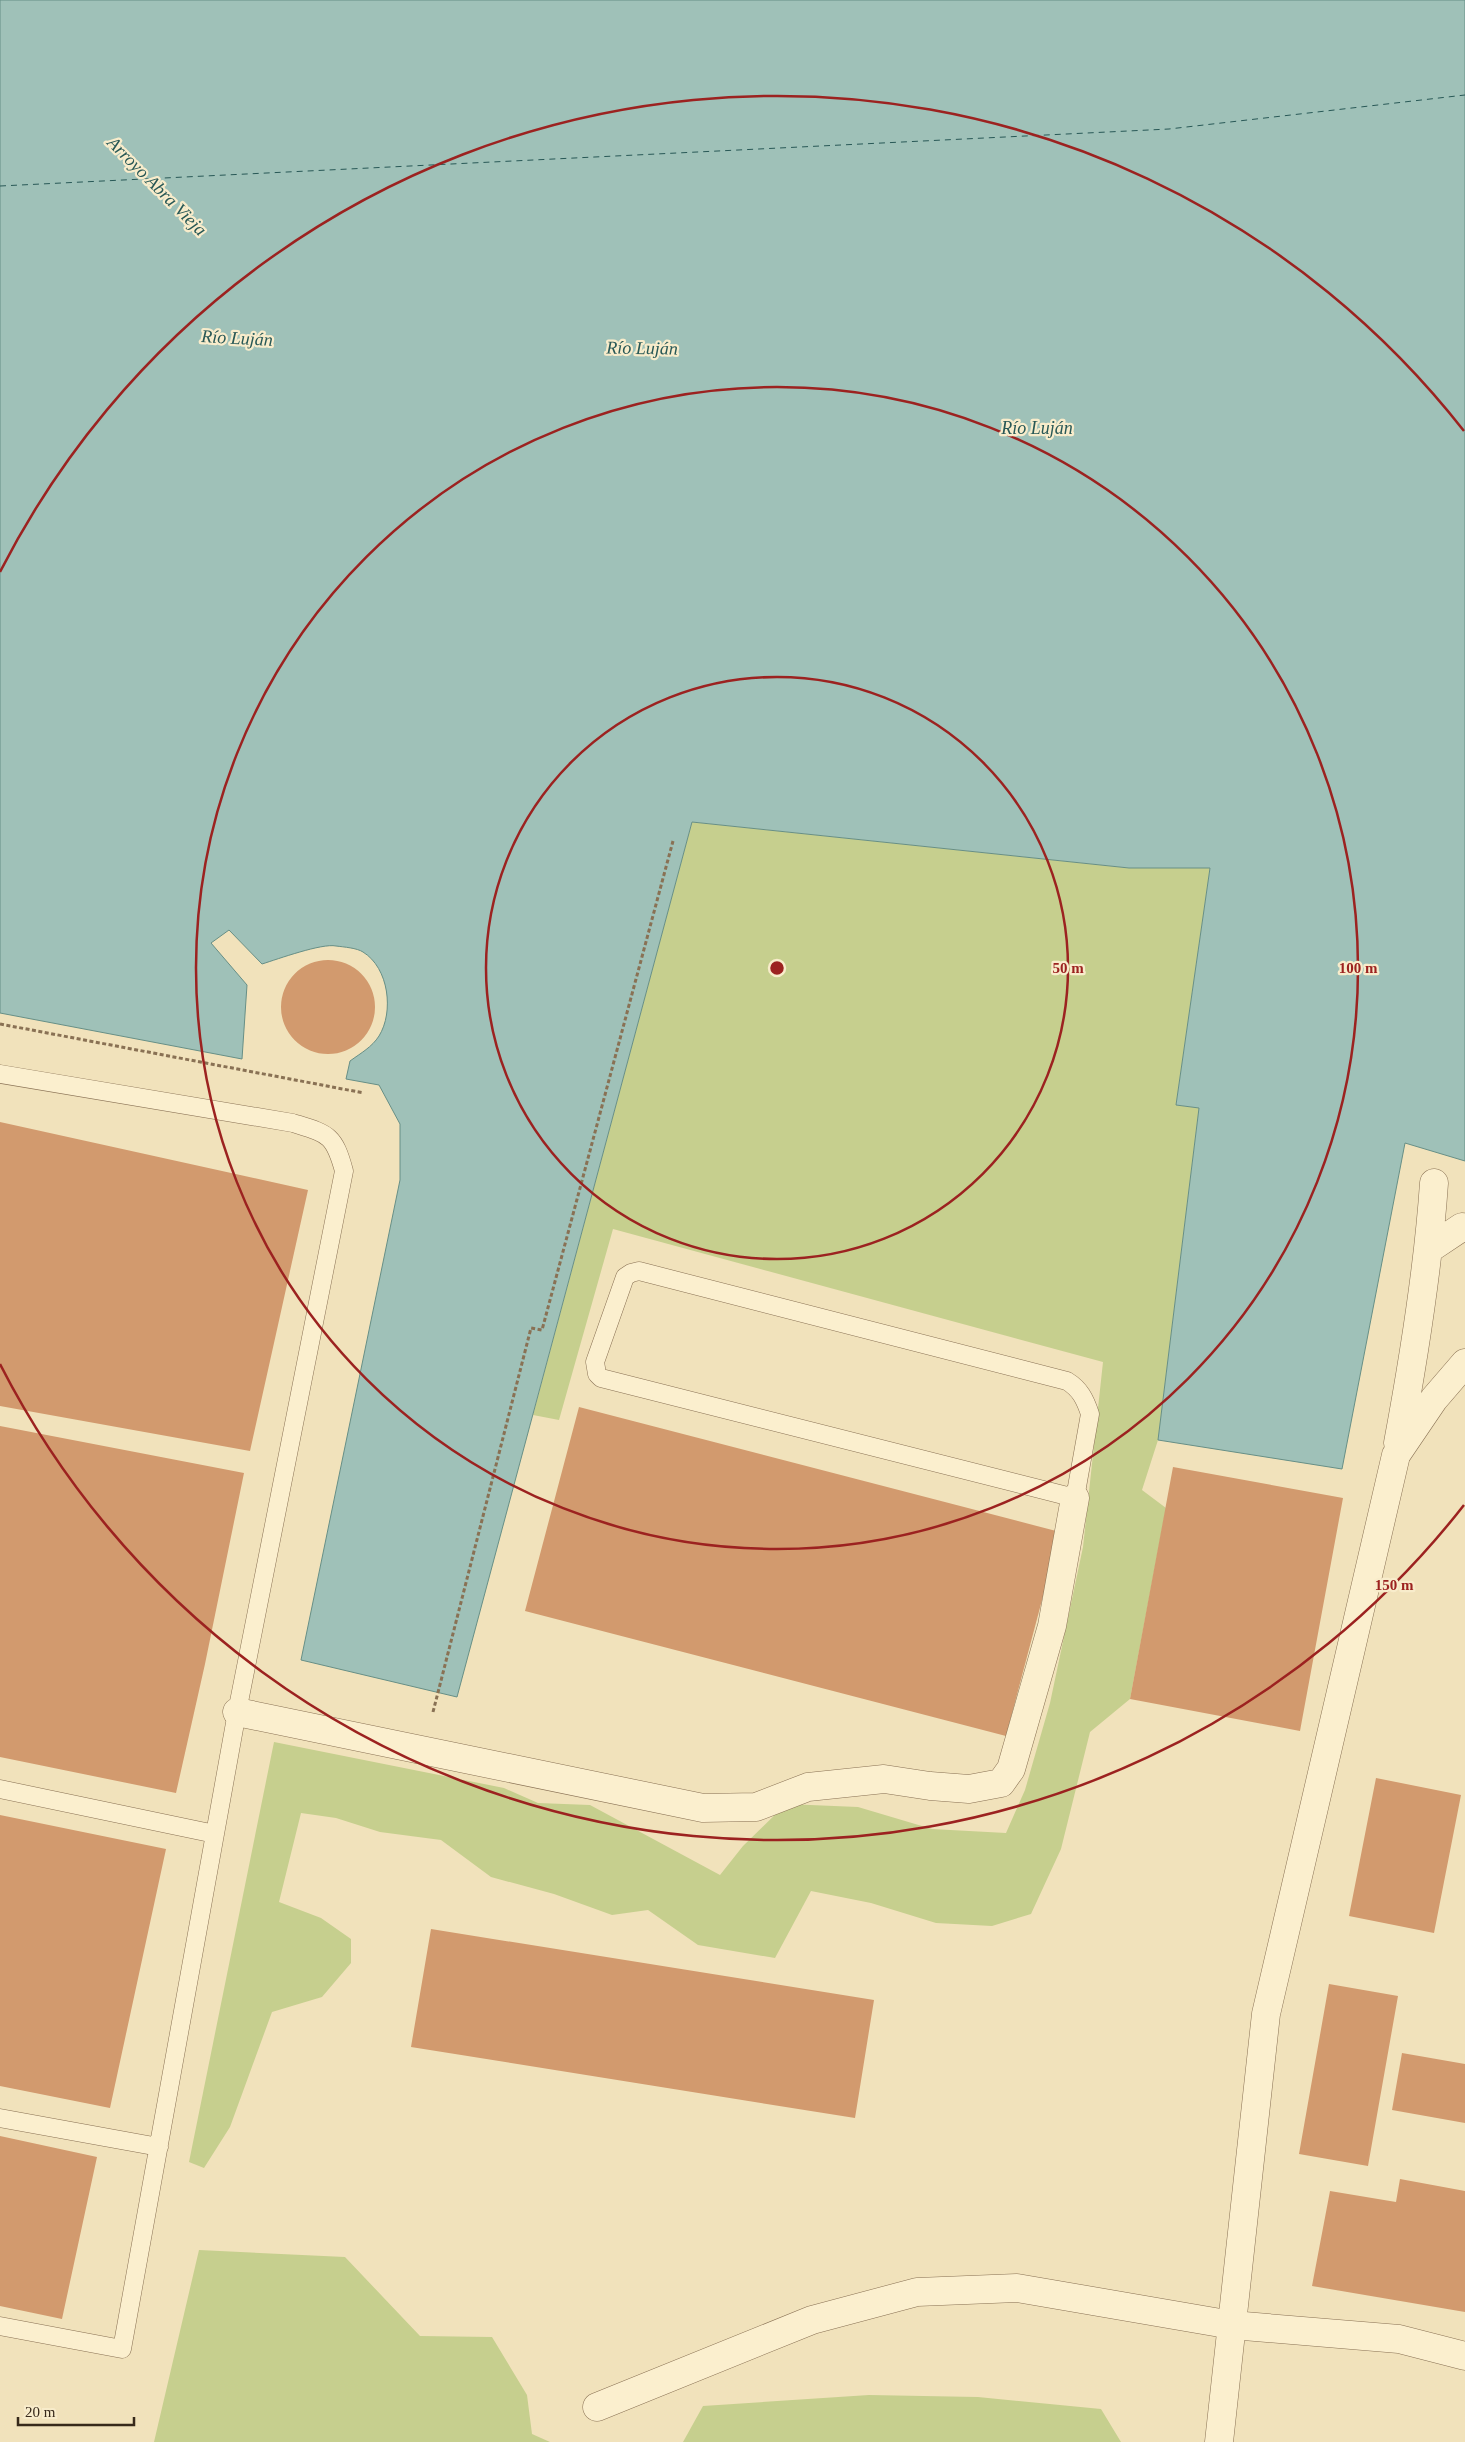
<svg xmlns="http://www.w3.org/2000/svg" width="1465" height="2442" viewBox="0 0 1465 2442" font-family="Georgia,serif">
<rect width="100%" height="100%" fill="#f1e2bb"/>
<!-- green -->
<path fill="#c6cf8e" d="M692,822L1129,868H1210L1176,1105L1199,1108L1158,1440L1142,1490L1166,1508L1130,1699L1090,1732L1061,1849L1031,1914L992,1926L936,1923L871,1903L811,1891L775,1958L698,1945L648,1910L612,1915L554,1894L491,1877L441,1840L380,1832L336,1818L301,1813L279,1902L321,1918L351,1939V1963L322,1997L272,2012L230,2127L204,2168L189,2162L274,1742L504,1788L538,1803L590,1805L720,1875L743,1846L786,1804L858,1807L932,1829L1006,1833L1025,1790L1050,1703L1083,1547L1103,1362L613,1229L559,1420L533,1415Z
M199,2250L345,2257L420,2336L492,2337L527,2395L532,2434L550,2442H154Z
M869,2395L978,2397L1101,2409L1121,2442H683L703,2406Z"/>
<!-- water -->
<path fill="#9fc1b8" stroke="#678f86" d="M0,0H1465V1161L1405,1143L1342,1469L1158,1440L1199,1108L1176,1105L1210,868H1129L692,822L457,1697L301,1660L400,1180V1124L379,1085L346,1079L350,1061C361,1053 372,1047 379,1036C394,1012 389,968 363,952C357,948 344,947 336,946C322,943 278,959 262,964L229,930L211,943L247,985L242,1059L0,1013Z"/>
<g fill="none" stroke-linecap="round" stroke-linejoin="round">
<!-- ferry -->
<path stroke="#285856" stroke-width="1" stroke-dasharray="6 5" stroke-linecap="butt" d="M0,186L1169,129L1465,95"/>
</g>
<!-- building -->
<path fill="#d29a6e" d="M281 1007a47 47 0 1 1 94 0a47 47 0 1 1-94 0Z
M0,1122L308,1190L250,1451L0,1406Z
M579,1407L1060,1532L1006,1736L525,1611Z
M0,1426L244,1473L205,1664L176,1793L0,1757Z
M1173,1467L1343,1498L1300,1731L1130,1699Z
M1376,1778L1461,1795L1434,1933L1349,1916Z
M0,1815L166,1849L110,2108L0,2086Z
M431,1929L874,2000L855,2118L411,2047Z
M1329,1984L1398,1996L1368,2166L1299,2154Z
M1402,2053L1465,2064V2123L1392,2110Z
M0,2136L97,2157L62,2319L0,2306Z
M1400,2179L1465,2191V2312L1312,2286L1330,2191L1396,2202Z"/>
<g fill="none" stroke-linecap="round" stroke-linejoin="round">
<!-- service casing -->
<g stroke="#897154" stroke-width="19">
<path id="service" d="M0,1074L293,1123C328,1134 334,1134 344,1171L237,1712L122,2349L0,2326
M639,1271L1067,1381C1080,1389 1085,1399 1090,1414L1075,1498L601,1378L597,1374L595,1362L625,1277L631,1273Z
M0,1789L215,1834
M0,2118L159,2147"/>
</g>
<!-- minor casing -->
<g stroke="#897154" stroke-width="29">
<path id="minor" d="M1429,1249L1462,1227L1465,1228
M1398,1443C1414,1357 1428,1271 1434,1183
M237,1712L703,1808L756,1807L808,1787L884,1779L930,1786L969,1789L1001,1783L1011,1769L1052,1626L1075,1498
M597,2407L812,2320L917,2292L1017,2288L1232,2325L1399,2339L1465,2356
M1219,2442L1266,2014L1396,1455L1434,1399L1465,1363"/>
</g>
<!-- path -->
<path stroke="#897154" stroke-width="3" stroke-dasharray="4 2.5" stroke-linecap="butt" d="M0,1024L364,1093
M433,1712L531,1328L542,1330L673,841"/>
<!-- service -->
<use href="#service" stroke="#fbefce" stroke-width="18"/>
<!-- minor -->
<use href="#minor" stroke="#fbefce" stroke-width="28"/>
</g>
<!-- distance rings -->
<g fill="none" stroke="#9c2220" stroke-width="2.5">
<circle cx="777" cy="968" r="291"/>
<circle cx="777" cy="968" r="581"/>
<path d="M1464 1505A872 872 0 0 1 0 1364M0 572A872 872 0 0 1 1464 431"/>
</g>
<g text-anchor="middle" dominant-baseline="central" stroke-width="4.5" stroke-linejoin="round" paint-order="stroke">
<!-- water labels -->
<g font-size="18" font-style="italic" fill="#285856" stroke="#f8eccb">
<text transform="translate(157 186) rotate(45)">Arroyo Abra Vieja</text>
<text transform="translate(237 338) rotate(3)">Río Luján</text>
<text transform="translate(642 348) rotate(1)">Río Luján</text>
<text x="1037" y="428">Río Luján</text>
</g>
</g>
<circle cx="777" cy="968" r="8" fill="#9c2220" stroke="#f8eccb" stroke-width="2.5"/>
<g font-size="15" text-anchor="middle" font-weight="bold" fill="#9c2220" stroke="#f8eccb" stroke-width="4.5" stroke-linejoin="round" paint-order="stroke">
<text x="1068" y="973">50 m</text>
<text x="1358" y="973">100 m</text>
<text x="1394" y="1590">150 m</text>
</g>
<!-- scale -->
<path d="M18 2417v8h116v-8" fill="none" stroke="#37291a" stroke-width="2.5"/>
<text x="25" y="2417" font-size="15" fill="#37291a" stroke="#f8eccb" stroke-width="4" paint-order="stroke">20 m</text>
</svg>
